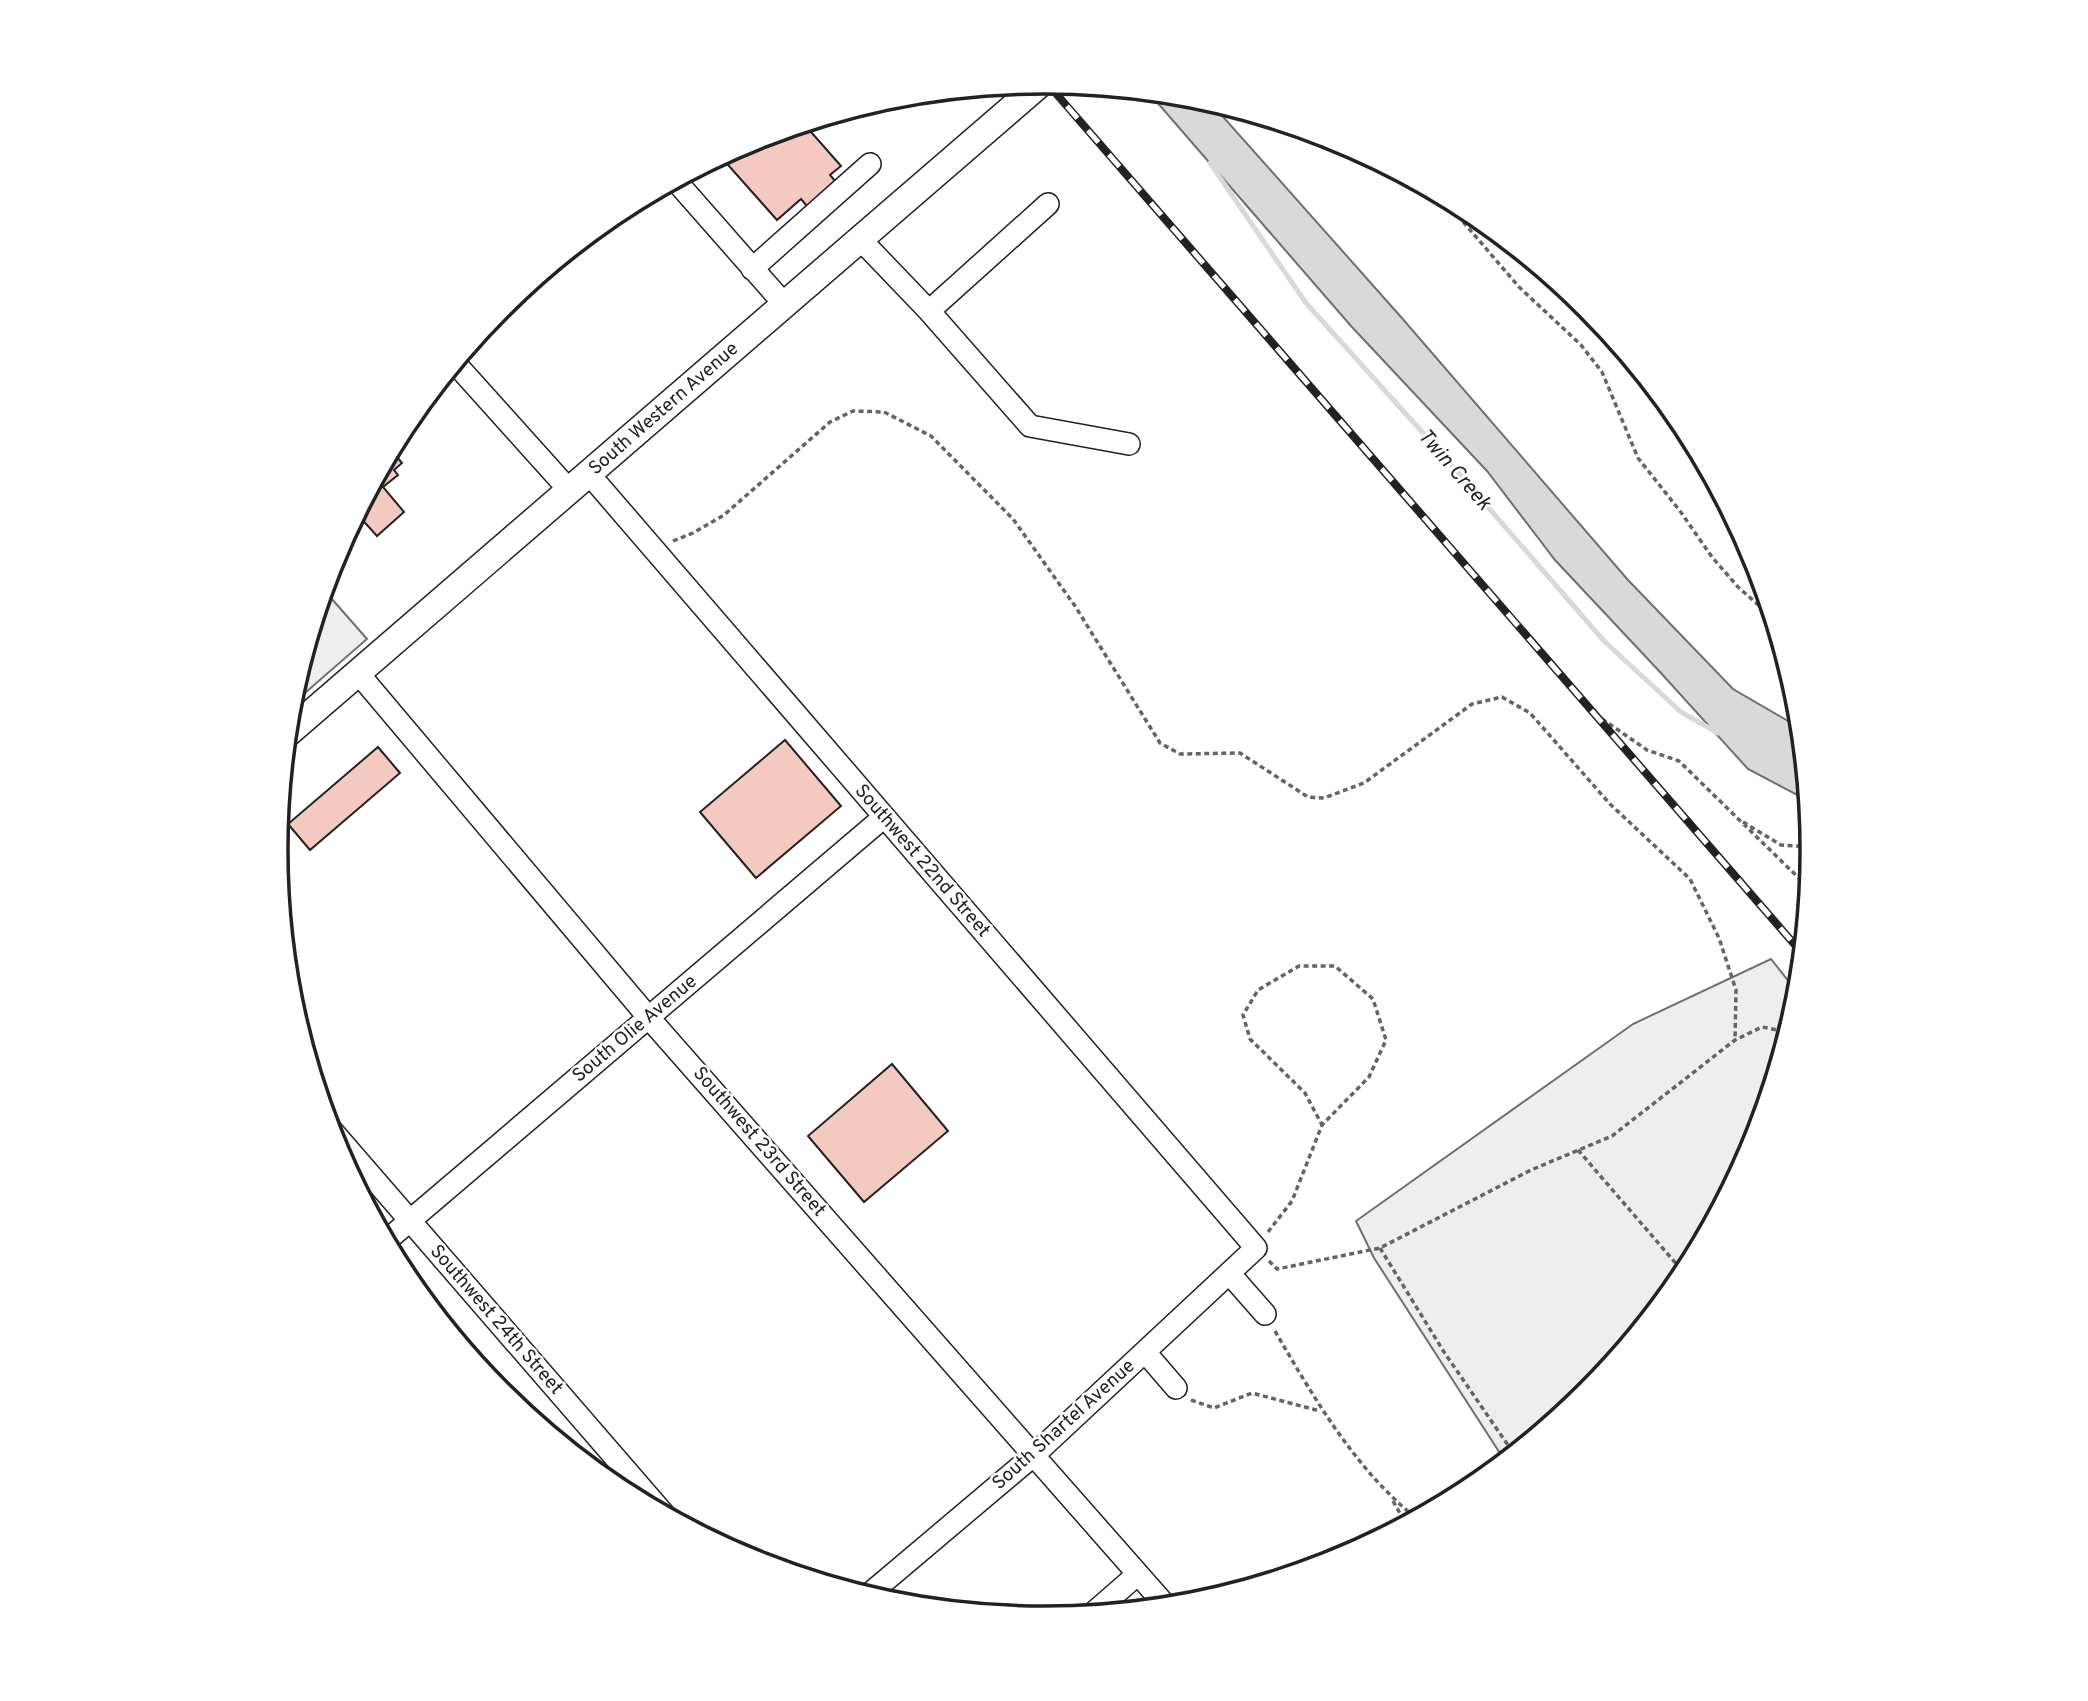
<svg xmlns="http://www.w3.org/2000/svg" width="2088" height="1701" viewBox="0 0 2088 1701" font-family="Overpass,sans-serif">
<rect width="100%" height="100%" fill="#fff"/>
<!-- green -->
<path fill="#eee" stroke="#6f6f6f" stroke-width="2" d="M324,590L367,639L290,706L291,700Z
M1771,959L1798,993L1754,1145L1683,1278L1587,1394L1505,1461L1374,1258L1356,1221L1633,1024Z"/>
<!-- water -->
<path fill="#d9d9d9" stroke="#6f6f6f" stroke-width="2" d="M1149,93L1194,97L1210,102L1401,317L1628,580L1733,689L1800,728L1807,800L1748,769L1660,672L1555,560L1487,471L1351,326Z"/>
<g fill="none" stroke-linecap="round" stroke-linejoin="round">
<!-- stream -->
<path stroke="#d9d9d9" stroke-width="5" d="M1210,163L1306,303L1442,454L1604,641L1681,712L1718,733"/>
</g>
<!-- building -->
<path fill="#f3c9c0" stroke="#222" stroke-width="2" d="M804,124L841,166L830,175L840,187L812,212L801,199L777,220L721,157L750,141Z
M391,450L402,463L394,470L398,475L383,487L404,512L377,536L359,516L355,517Z
M785,740L841,806L756,878L700,812Z
M378,747L400,773L310,850L288,824Z
M892,1064L948,1131L864,1202L808,1136Z"/>
<g fill="none" stroke-linecap="round" stroke-linejoin="round">
<!-- minor casing -->
<g stroke="#222" stroke-width="24">
<path id="minor" d="M676,181L785,305
M860,239L929,311L1048,204
M752,269L870,164
M929,311L1030,426L1129,444
M455,363L570,491
M589,474L1256,1248L1034,1455L867,1596
M358,673L649,1018L1167,1607
M329,1127L664,1514
M386,1241L884,817
M1229,1273L1265,1314
M1145,1352L1176,1388
M1092,1614L1138,1574"/>
</g>
<!-- major casing -->
<g stroke="#222" stroke-width="29">
<path id="major" d="M287,734L1041,83"/>
</g>
<!-- path -->
<path stroke="#646464" stroke-width="3.5" stroke-dasharray="5 3.5" stroke-linecap="butt" d="M1441,196L1519,287L1581,345L1602,372L1638,458L1680,511L1712,557L1738,587L1772,617
M673,541L693,533L724,515L830,422L853,411L884,412L931,436L1013,519L1075,606L1160,743L1180,754L1240,753L1308,797L1324,798L1364,783L1472,704L1502,697L1530,713L1610,804L1690,879L1719,938L1736,990L1735,1040
M1595,714L1647,750L1679,761L1809,888
M1743,822L1781,845L1812,847
M1578,1150L1685,1274
M1268,1232L1292,1201L1322,1125L1369,1077L1386,1040L1373,999L1335,966H1299L1258,990L1243,1015L1250,1039L1305,1093L1322,1125
M1380,1248L1444,1352L1514,1454
M1269,1261L1277,1269L1380,1248L1531,1170L1612,1136L1735,1040L1762,1027L1788,1032
M1275,1331C1314,1398 1355,1469 1416,1518
M1191,1400L1214,1408L1252,1393L1320,1411
M1393,1501L1406,1524"/>
<!-- minor -->
<use href="#minor" stroke="#fff" stroke-width="21"/>
<!-- major -->
<use href="#major" stroke="#fff" stroke-width="26"/>
<!-- rail casing -->
<g stroke="#222" stroke-width="8">
<path id="rail" d="M1046,82L1802,953"/>
</g>
<!-- rail -->
<use href="#rail" stroke="#fff" stroke-width="5" stroke-dasharray="16" stroke-linecap="butt"/>
</g>
<g text-anchor="middle" dominant-baseline="central" stroke-width="5" stroke-linejoin="round" paint-order="stroke">
<!-- street labels -->
<g font-size="19" fill="#222" stroke="#fff">
<text transform="translate(664 409) rotate(-41)">South Western Avenue</text>
<text transform="translate(922 861) rotate(49)">Southwest 22nd Street</text>
<text transform="translate(635 1029) rotate(-40)">South Olie Avenue</text>
<text transform="translate(759 1142) rotate(49)">Southwest 23rd Street</text>
<text transform="translate(496 1320) rotate(49)">Southwest 24th Street</text>
<text transform="translate(1064 1425) rotate(-42)">South Shartel Avenue</text>
</g>
<!-- water labels -->
<g font-size="21" font-style="italic" fill="#222" stroke="#fff">
<text transform="translate(1454 470) rotate(49)">Twin Creek</text>
</g>
</g>
<!-- crop -->
<path d="M0 0H2088V1701H0ZM288 850a756 756 0 1 1 1512 0a756 756 0 1 1-1512 0Z" fill="#fff" fill-rule="evenodd"/>
<path fill="none" stroke="#222" stroke-width="3.5" d="M288 850a756 756 0 1 1 1512 0a756 756 0 1 1-1512 0Z"/>
</svg>
